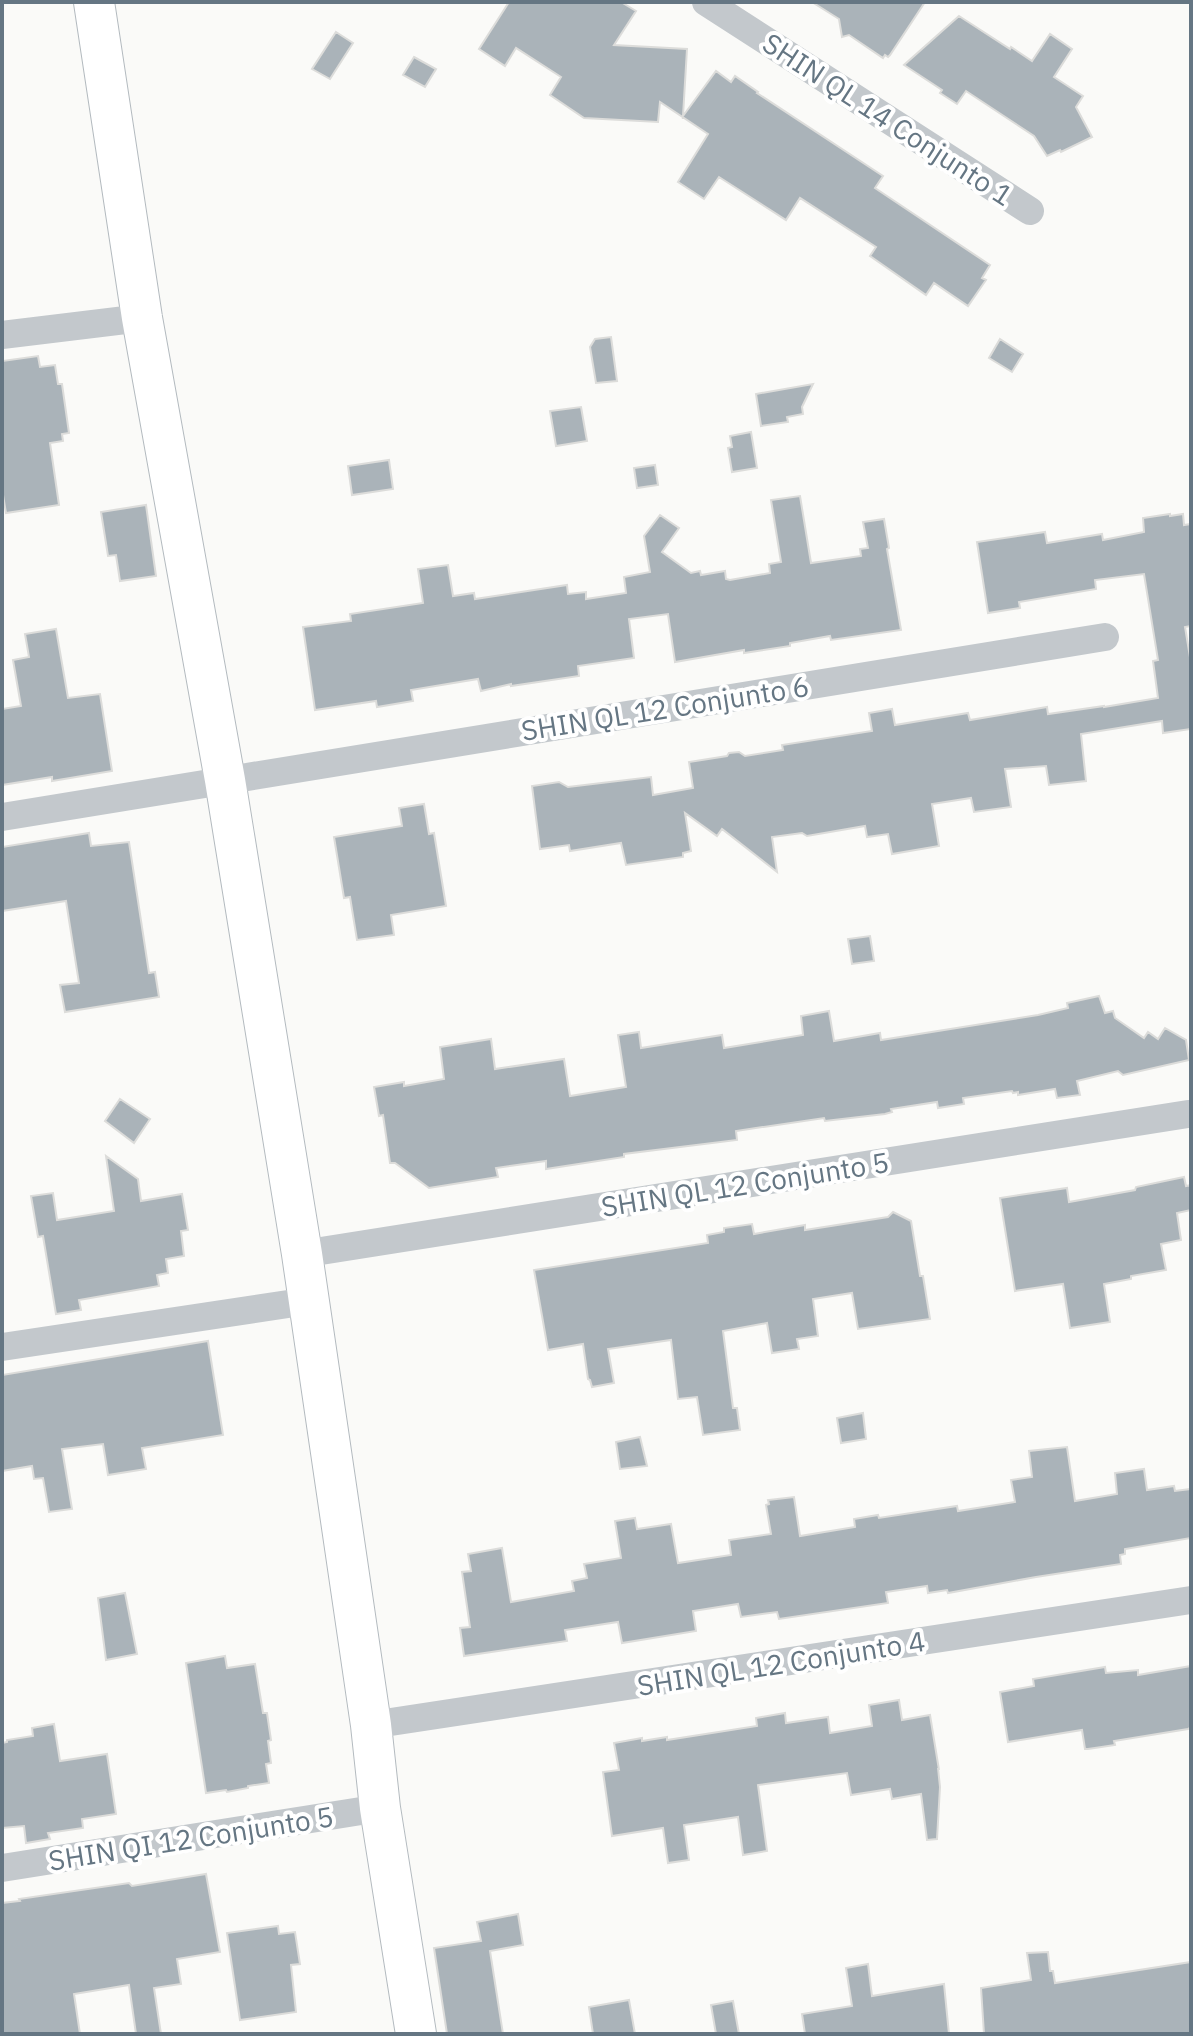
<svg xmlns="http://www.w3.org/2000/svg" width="1193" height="2036" viewBox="0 0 1193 2036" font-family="'IBM Plex Sans',sans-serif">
<rect width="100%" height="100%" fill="#fafaf8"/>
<!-- building -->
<path fill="#aab3b9" stroke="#dcdcda" stroke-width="2" d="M509,2H621L636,11L614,45L687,49L683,116L716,71L731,82L735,76L758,92L757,93L883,176L875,188L990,265L982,278L986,280L968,306L934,283L926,295L870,256L876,247L800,198L786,220L719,177L704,199L678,182L708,134L660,102L658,122L584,118L550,95L561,77L516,48L505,66L479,49Z
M812,2H925L890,55L888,57L885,55L883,58L849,35L842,37L839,19Z
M959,16L1010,49L1011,47L1032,61L1050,34L1072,49L1054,77L1083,96L1076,107L1092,137L1061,152L1060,150L1047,156L1034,136L966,91L957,104L940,93L942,90L904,65Z
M336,32L353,43L330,79L312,69Z
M414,57L436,69L425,87L403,75Z
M611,337L617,381L596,383L590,347L595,339Z
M1000,339L1023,354L1012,372L989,358Z
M38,356L40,367L55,365L58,384H62L69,433L62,434L63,441L50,443L59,505L6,513L2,489V361Z
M813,384L802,407L803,414L787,417L788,422L761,426L756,394Z
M581,407L587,441L556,446L550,411Z
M751,432L757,468L732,472L728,448L732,447L730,436Z
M389,460L393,489L352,495L348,466Z
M655,465L658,485L637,488L634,468Z
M800,496L811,563L861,556L860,549L868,548L863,522L884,519L889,548L887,549L901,630L831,640L830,636L790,643V646L744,653V650L675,662L668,614L629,619L634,658L578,666L579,676L511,686V684L481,691L478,679L411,690L413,701L377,707L376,701L315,710L303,627L351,621L350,614L423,603L418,569L448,565L453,596L474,593L475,599L567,585L568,594L586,592V599L626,593L624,577L650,572L644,536L660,515L679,528L662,552L691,573L700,571L701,575L725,571L726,579L730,580L770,573L769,564L781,562L771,500Z
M146,505L156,576L120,581L116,555L108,556L101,512Z
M1170,514V516L1183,514L1184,525L1191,524V626L1185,627L1191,663V729L1163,733L1162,721L1081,734L1086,781L1049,785L1046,766L1005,769L1011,807L974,812L971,798L932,804L939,846L892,854L888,834L867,837L865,826L807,836L802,833L772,837L777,872L722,829L717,836L685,813L691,851L683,853V857L626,865L621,843L570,851L569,845L540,849L532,786L559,782L568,787L651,777L653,795L693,788L689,762L727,756L729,753L739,752L745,756L783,750L782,745L872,731L869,713L892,709L895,725L968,713L970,720L1047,707L1048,714L1104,706V707L1158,698L1153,661L1158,660L1144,574L1095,580L1096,589L1019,602L1020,608L988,613L977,542L1045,532L1047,543L1102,534L1103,540L1144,532L1143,518Z
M56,629L68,698L100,694L112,771L52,781V777L2,785V709L21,706L13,660L29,657L25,634Z
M424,804L429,834L434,833L446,906L391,915L394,935L357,940L350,897L344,898L334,837L402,826L399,808Z
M89,833L91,846L129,842L149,973L155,972L159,997L65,1012L60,985L79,983L66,901L2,911V847Z
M870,936L874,961L852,964L848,939Z
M1099,996L1105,1013L1113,1011L1115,1018L1144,1038L1148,1032L1158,1039L1165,1028L1186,1040L1189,1060L1123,1075L1118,1071L1077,1081L1080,1095L1057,1098L1055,1089L1018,1095V1092L1013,1093L1012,1091L963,1098L964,1104L938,1108L937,1102L891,1109L892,1112L885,1114L825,1121L824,1118L736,1131L737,1140L624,1154V1157L546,1169V1161L496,1168L498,1177L429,1188L395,1163H390L383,1115L379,1116L374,1087L404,1082V1086L444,1079L440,1047L491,1039L495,1069L564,1059L570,1096L626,1087L618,1035L639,1032L641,1048L722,1035L724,1048L803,1035L801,1016L829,1011L834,1041L880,1033L881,1040L1038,1015L1068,1008L1067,1003Z
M120,1099L150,1119L134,1143L105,1121Z
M106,1156L138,1179L141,1201L182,1194L188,1230L181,1231L184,1256L166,1259L168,1273L157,1275L159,1286L79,1300L81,1310L56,1314L43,1236L38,1237L31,1196L53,1193L57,1220L114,1211Z
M1184,1177L1186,1186L1191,1185V1210L1177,1213L1181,1240L1161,1244L1166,1270L1131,1276V1279L1104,1284L1110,1322L1070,1328L1063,1284L1015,1291L1000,1198L1067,1188L1069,1202L1135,1190L1136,1187Z
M893,1212L911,1221L920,1276H923L930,1319L858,1329L852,1293L813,1299L818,1336L797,1339L799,1349L772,1353L767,1323L723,1331L733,1408H737L740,1430L703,1435L697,1397L678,1399L671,1340L608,1349L614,1383L592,1387L590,1380L588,1379L583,1344L548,1350L534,1270L708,1243L707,1235L724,1232V1228L752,1224L754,1234L805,1225V1230L888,1217Z
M208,1341L223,1435L142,1448L146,1469L108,1475L103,1444L62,1449L72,1509L49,1512L43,1478L34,1479L32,1466L2,1471V1375Z
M863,1413L866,1439L841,1443L837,1418Z
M640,1437L647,1466L620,1469L616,1442Z
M1067,1447L1075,1501L1117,1494L1115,1473L1144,1469L1147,1490L1174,1486L1175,1491L1191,1489V1538L1125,1549V1554L1120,1555L1121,1564L1036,1577L948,1593L947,1590L928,1593L927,1586L886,1592L888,1603L779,1619L777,1612L741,1617L738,1604L693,1611L696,1631L622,1643L618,1622L565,1630L567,1641L464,1656L460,1628L470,1627L462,1572L471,1571L468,1554L502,1548L511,1602L574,1591L572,1581L587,1578L584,1564L621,1558L615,1521L635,1518L637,1529L671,1524L678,1563L731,1555L729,1540L771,1534L766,1505L769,1504L768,1500L794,1497L800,1536L855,1527L854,1519L878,1515L879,1518L957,1506L958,1511L1015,1502L1011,1480L1032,1477L1029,1451Z
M125,1593L137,1654L106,1660L98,1598Z
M225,1656L227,1668L255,1664L263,1713H267L271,1740L268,1741L271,1763L266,1764L269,1783L248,1786V1788L227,1792L226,1790L206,1793L186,1663Z
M1191,1666V1727L1188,1729L1114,1741L1115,1745L1088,1749H1085L1082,1730L1008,1742L1000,1692L1034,1686L1033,1679L1105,1667L1106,1673L1138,1670V1675Z
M899,1700L902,1720L930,1715L939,1770L938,1768L940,1787L937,1839L927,1840L921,1794L892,1799L890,1789L851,1795L847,1773L758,1785L767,1851L743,1855L738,1817L684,1825L689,1860L668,1863L663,1828L612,1836L603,1772L619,1770L614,1743L642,1738V1741L667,1737V1740L757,1726L756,1718L785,1713L786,1723L828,1717L830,1733L872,1726L869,1705Z
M54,1724L60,1761L107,1754L116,1814L82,1819L83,1828L48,1833L50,1839L26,1843L24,1826L2,1828V1743L7,1742V1740L33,1736L32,1728Z
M206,1874L220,1952L177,1959L181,1984L154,1988L161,2034H136L129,1985L74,1994L80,2034H2V1903L20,1901L19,1899L129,1883L132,1886Z
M518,1914L523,1945L490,1951L503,2034H447L434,1948L481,1941L477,1922Z
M278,1926L279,1934L295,1932L300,1964L291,1965L296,2012L240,2020L227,1933Z
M1048,1952L1050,1971H1053L1055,1983L1191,1962V2034H984L981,1988L1031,1980L1027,1953Z
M868,1964L872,1996L944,1984L949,2034H805L802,2014L852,2006L846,1968Z
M629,2000L635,2034H593L589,2007Z
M733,2001L739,2034H716L711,2005Z"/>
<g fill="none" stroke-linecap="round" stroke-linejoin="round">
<!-- secondary casing -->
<g stroke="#b3babf" stroke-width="42">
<path id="secondary" d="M94,2L142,318L225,780L302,1254L371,1725L380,1808L416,2034"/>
</g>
<!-- street -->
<path stroke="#c3c8cc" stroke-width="28" d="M706,2L1030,211
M2,335L142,318
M2,817L1105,637
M302,1254L1188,1114
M2,1347L308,1301
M371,1725L1191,1600
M2,1868L380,1808"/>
<!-- secondary -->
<use href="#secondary" stroke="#fff" stroke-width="40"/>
</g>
<g text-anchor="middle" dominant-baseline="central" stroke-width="8" stroke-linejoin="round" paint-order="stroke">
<!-- street labels -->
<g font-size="28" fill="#657683" stroke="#fff">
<text transform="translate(888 119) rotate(33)">SHIN QL 14 Conjunto 1</text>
<text transform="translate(665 708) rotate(-9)">SHIN QL 12 Conjunto 6</text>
<text transform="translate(745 1184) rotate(-9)">SHIN QL 12 Conjunto 5</text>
<text transform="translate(781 1663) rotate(-9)">SHIN QL 12 Conjunto 4</text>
<text transform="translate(191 1838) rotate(-9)">SHIN QI 12 Conjunto 5</text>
</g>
</g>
<!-- border -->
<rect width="1193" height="2036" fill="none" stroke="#657683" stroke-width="8"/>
</svg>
